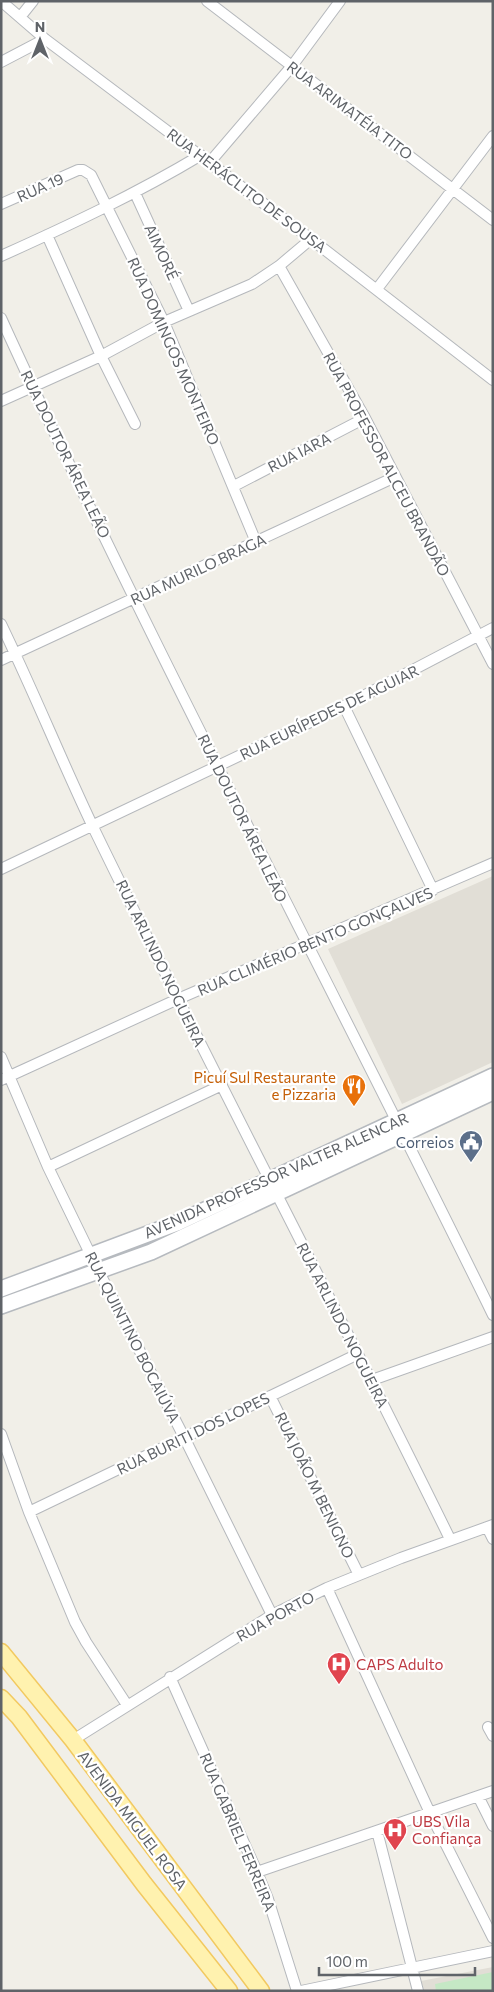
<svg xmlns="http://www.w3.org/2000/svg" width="494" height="1992" viewBox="0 0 494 1992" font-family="Commissioner,sans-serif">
<rect width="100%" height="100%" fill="#f1efe8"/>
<!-- education -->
<path fill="#e1ded6" d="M493,876V1062L402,1104L328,949Z
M493,1967V1991H424L421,1981Z"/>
<!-- green -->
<path fill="#c5e8c5" d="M493,1972V1991H436L435,1984Z"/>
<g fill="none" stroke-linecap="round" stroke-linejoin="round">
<!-- street casing -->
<g stroke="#b5b8bc" stroke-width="12">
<path id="street" d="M1,1L45,39L311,239L493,380
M207,1L493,220
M21,16L33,1
M1,62L45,39
M210,162L292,66L340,1
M135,193L189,311
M1,204L78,170H83L91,175L164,322L256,542
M47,235L101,356L135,424
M1,256C70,225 136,194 201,155
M279,266L365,418L493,664
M377,289L493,136
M1,318C155,655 330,982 493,1315
M1,401L101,356L164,322L252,284L279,266L311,239
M234,486L365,418
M1,624C34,692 62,762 94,829C210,1068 334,1302 450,1539
M1,660L395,477
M344,706L433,890
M1,869L344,706L493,628
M1,1057L48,1167L98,1270L184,1437L272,1615
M1,1080L178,999L493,863
M48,1167L222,1085
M372,1380L493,1337
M270,1396L359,1575
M1,1434L29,1512L75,1622L86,1642L127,1705
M29,1512L358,1354
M487,1527L493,1539
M327,1588L430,1813L493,1938
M170,1677L257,1872L268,1899L297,1991
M488,1727L493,1736
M73,1740L272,1615L327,1588L401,1558L493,1525
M478,1796L493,1826
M377,1831L418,1991
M257,1872L493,1791
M301,1991L493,1951"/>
</g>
<!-- secondary casing -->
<g stroke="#b6babf" stroke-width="18">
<path id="secondary" d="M1,1289L177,1223L493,1076
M1,1306L151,1252L493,1092"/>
</g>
<!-- primary casing -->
<g stroke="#f2c960" stroke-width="19">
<path id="primary" d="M1,1652L73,1740L261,1991
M1,1698L19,1717L144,1884L229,1991"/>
</g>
<!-- street -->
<use href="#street" stroke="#fff" stroke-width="10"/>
<!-- secondary -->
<use href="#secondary" stroke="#fff" stroke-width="15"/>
<!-- primary -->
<use href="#primary" stroke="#fff2af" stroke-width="16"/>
</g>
<!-- icons -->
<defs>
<g id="restaurant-pin" transform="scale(1.25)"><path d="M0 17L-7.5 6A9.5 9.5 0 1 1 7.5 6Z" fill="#e8710a" stroke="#fff"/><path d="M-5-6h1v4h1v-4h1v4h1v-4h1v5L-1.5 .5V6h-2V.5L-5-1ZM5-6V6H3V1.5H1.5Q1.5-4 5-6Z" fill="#fff"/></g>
<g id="civic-pin" transform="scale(1.25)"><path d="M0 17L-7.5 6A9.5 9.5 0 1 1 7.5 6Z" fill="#5c6f8a" stroke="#fff"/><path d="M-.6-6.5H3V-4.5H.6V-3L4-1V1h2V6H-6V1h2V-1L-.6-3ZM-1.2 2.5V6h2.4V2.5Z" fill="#fff"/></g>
<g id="hospital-pin" transform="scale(1.25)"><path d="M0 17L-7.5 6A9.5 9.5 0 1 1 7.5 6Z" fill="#e0444e" stroke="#fff"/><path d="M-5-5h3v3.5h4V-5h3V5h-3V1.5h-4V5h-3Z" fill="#fff"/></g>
</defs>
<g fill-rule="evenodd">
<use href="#restaurant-pin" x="354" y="1086"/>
<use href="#civic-pin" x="471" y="1142"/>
<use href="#hospital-pin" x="339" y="1664"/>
<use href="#hospital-pin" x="395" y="1830"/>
</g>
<g text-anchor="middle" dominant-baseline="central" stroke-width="4.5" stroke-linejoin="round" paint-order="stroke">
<!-- street labels -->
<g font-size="15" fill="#5f6368" stroke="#fff">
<text transform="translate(350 110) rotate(37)">RUA ARIMATÉIA TITO</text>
<text transform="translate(40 187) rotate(-24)">RUA 19</text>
<text transform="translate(247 190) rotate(37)">RUA HERÁCLITO DE SOUSA</text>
<text transform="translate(162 252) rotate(65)">AIMORÉ</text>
<text transform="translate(174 351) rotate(66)">RUA DOMINGOS MONTEIRO</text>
<text transform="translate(299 452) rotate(-27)">RUA IARA</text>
<text transform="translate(66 454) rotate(64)">RUA DOUTOR ÁREA LEÃO</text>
<text transform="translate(387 464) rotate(62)">RUA PROFESSOR ALCEU BRANDÃO</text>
<text transform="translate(198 569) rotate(-25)">RUA MURILO BRAGA</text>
<text transform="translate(329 712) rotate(-26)">RUA EURÍPEDES DE AGUIAR</text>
<text transform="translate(243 818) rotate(64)">RUA DOUTOR ÁREA LEÃO</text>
<text transform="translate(315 941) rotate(-23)">RUA CLIMÉRIO BENTO GONÇALVES</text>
<text transform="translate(161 963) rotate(64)">RUA ARLINDO NOGUEIRA</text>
<text transform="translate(276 1175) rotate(-24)">AVENIDA PROFESSOR VALTER ALENCAR</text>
<text transform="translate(343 1325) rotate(63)">RUA ARLINDO NOGUEIRA</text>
<text transform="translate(133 1337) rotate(63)">RUA QUINTINO BOCAIÚVA</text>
<text transform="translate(193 1433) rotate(-26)">RUA BURITI DOS LOPES</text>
<text transform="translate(315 1485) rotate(64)">RUA JOÃO M BENIGNO</text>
<text transform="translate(275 1616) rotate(-29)">RUA PORTO</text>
<text transform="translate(133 1820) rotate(53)">AVENIDA MIGUEL ROSA</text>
<text transform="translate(238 1832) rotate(67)">RUA GABRIEL FERREIRA</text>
</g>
<!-- food labels -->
<g font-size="15" fill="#c56008" stroke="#fff" text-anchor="end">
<text x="336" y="1077">Picuí Sul Restaurante<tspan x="336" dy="17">e Pizzaria</tspan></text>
</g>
<!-- service labels -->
<g font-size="15" fill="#4e5e75" stroke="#fff" text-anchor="end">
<text x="454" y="1142">Correios</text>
</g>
<!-- health labels -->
<g font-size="15" fill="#be3a42" stroke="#fff" text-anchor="start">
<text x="356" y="1664">CAPS Adulto</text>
<text x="412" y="1821">UBS Vila<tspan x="412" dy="17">Confiança</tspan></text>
</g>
</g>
<!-- border -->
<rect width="494" height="1992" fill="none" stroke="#5f6368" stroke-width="5"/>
<!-- north arrow -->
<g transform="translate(40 40)" stroke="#ffffff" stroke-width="4" paint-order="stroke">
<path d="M0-4L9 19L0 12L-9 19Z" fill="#5f6368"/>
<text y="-8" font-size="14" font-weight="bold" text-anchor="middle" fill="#5f6368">N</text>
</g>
<!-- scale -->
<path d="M319 1967v8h156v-8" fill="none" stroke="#5f6368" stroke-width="2.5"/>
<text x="326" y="1967" font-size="15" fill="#5f6368" stroke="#ffffff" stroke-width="4" paint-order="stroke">100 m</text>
</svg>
